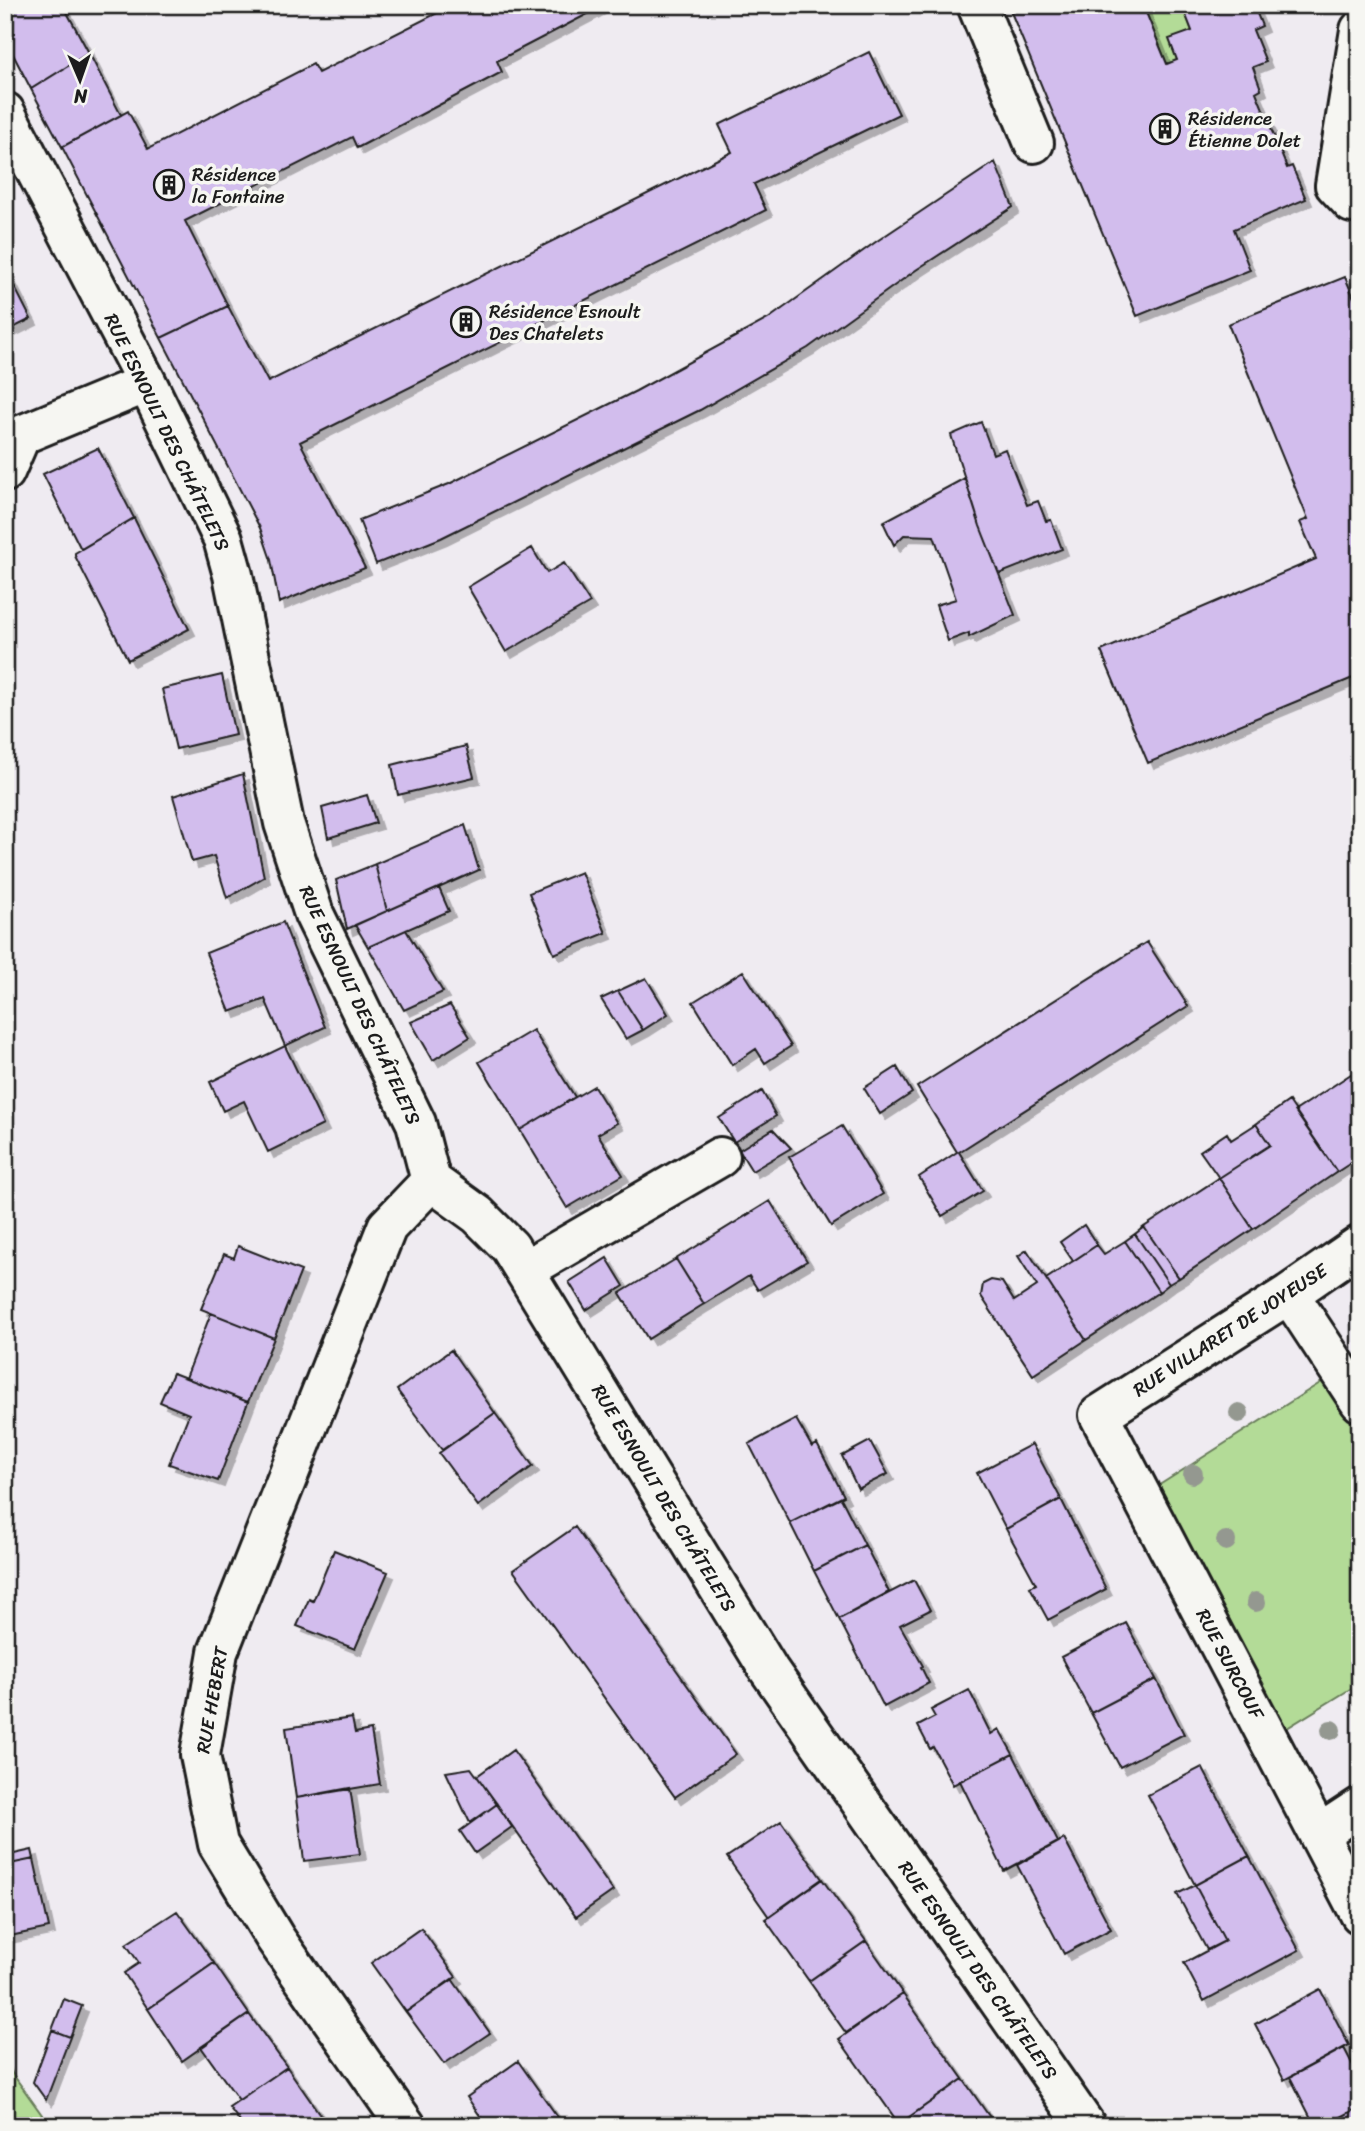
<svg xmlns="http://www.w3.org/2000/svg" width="1365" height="2131" viewBox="0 0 1365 2131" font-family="Sriracha,sans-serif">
<defs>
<filter id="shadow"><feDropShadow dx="6" dy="6" stdDeviation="0" flood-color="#0004"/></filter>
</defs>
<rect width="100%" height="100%" fill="#efebf1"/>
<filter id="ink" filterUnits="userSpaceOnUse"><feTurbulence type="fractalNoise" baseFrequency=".0143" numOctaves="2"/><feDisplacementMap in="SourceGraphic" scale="14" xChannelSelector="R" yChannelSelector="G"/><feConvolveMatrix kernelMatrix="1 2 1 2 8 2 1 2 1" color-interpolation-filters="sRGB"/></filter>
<g filter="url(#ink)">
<!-- green -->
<path fill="#b3db97" stroke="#687c5a" stroke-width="2" d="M1143,5H1182L1192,31L1170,40L1177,60L1167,64Z
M1339,1371L1360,1402V1683L1269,1739L1142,1496Z
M5,2053L12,2073L50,2126H5Z"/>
<!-- building -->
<path fill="#d2bded" stroke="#1c1c1c" stroke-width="2" filter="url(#shadow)" d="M5,5H25L5,16Z
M25,5H63L89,53L31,89L5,39V16Z
M453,5H605L497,61L502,72L357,148L352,137L185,221L228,306L161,338L62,147L128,111L148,149L313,64L318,73Z
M1008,5H1143L1167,64L1177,60L1169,39L1192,31L1182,5H1255L1254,6L1262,26L1253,30L1266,62L1253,67L1261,89L1256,92L1287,168L1292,166L1306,199L1234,229L1250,270L1137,316Z
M869,52L899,114L754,184L766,210L300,442L365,568L279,603L271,560L260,528L161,338L228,306L268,382L732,152L719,125Z
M89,53L121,115L62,147L31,89Z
M995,162L1013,207L916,270L808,348L700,410L441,538L376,564L359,520L449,484L636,391L768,319L877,241Z
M7,272L31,319L5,332V273Z
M1345,277L1360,312V675L1148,763L1101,651L1316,559L1300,522L1308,519L1228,324Z
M981,422L993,454L1005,449L1027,505L1038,501L1046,521L1051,520L1062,549L999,574L980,526L951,435Z
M98,448L134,518L81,549L43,474Z
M965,478L980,526L1015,615L969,637V633L948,641L936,605L956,599L934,536L904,535L894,545L883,522Z
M134,518L189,629L128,660L75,556V553Z
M532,548L547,573L564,563L590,603L506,652L468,587Z
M222,675L235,735L176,749L162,689Z
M466,746L474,777L398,795L392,765Z
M243,774L264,877L227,898L214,856L192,862L173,796Z
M367,795L376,823L328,838L322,808Z
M465,825L479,870L387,911L375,864Z
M375,864L387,911L347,929L336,880Z
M581,872L606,933L554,954L529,893Z
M439,888L449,911L368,947L355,925Z
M283,922L325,1027L285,1046L265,999L230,1012L206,953Z
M406,930L443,992L404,1010L368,947Z
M1147,942L1188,1006L959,1152L983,1191L942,1216L919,1177L957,1152L917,1087Z
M743,971L791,1046L765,1063L756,1049L732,1065L693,1002Z
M646,978L668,1014L643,1030L618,991Z
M618,991L643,1030L626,1039L601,999Z
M450,1005L470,1037L433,1060L411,1022Z
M533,1030L575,1097L520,1130L479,1062Z
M285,1046L323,1125L268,1152L244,1101L223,1111L210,1082Z
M897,1067L912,1093L880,1114L864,1088Z
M1360,1068V1157L1337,1172L1295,1111Z
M594,1086L617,1123L598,1134L623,1175L567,1208L520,1130Z
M762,1091L776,1116L734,1142L719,1118Z
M1289,1101L1337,1172L1253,1229L1219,1178L1270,1145L1256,1124Z
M1256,1124L1270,1145L1219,1178L1200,1151L1227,1133L1231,1140Z
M842,1126L883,1194L831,1226L789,1157Z
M773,1129L791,1148L752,1171L739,1150Z
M1219,1178L1253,1229L1179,1278L1144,1227Z
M770,1201L807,1261L758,1290L749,1276L704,1304L676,1259Z
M1084,1225L1097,1245L1073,1261L1060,1242Z
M1144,1227L1179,1278L1169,1284L1135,1234Z
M1135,1234L1169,1284L1159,1292L1125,1241Z
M1125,1241L1159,1292L1086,1340L1046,1279L1097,1245L1104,1254Z
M238,1246L301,1271L274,1338L201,1309L224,1254L234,1258Z
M1027,1250L1086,1340L1033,1375L981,1296L983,1284L991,1280L1002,1282L1014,1301L1037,1286L1018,1256Z
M607,1258L624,1286L586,1310L569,1282Z
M676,1259L704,1304L648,1339L620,1293Z
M211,1313L274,1338L248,1402L186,1378Z
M451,1350L495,1413L442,1450L397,1390Z
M173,1373L248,1402L218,1481L169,1464L189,1414L160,1402Z
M495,1413L533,1466L478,1506L439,1453Z
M796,1419L812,1447L817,1444L844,1496L790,1523L749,1444Z
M870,1441L888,1474L858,1489L842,1456Z
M1032,1444L1061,1499L1006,1529L977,1473Z
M841,1498L865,1545L814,1571L790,1523Z
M1061,1499L1106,1589L1048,1620L1030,1587L1036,1584L1006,1529Z
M575,1527L736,1754L675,1797L513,1570Z
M865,1545L889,1592L839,1619L814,1571Z
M334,1550L388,1572L355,1649L297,1626L309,1599L313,1601Z
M914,1580L930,1610L900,1625L923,1666L921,1667L929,1683L884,1707L839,1619Z
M1126,1623L1156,1679L1091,1713L1061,1657Z
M1156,1679L1184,1734L1120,1767L1091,1713Z
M969,1690L991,1734L999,1729L1013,1754L953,1785L933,1747L930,1749L918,1726L935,1717L931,1710Z
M352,1718L355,1733L371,1730L380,1784L296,1798L286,1728Z
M513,1750L613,1891L576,1917L477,1776Z
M1013,1754L1058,1842L1004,1871L960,1781Z
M1202,1767L1249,1856L1195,1885L1148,1795Z
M471,1768L497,1804L470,1823L446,1772Z
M350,1788L360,1854L304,1861L296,1798Z
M497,1804L512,1827L475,1853L460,1831Z
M781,1821L822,1879L769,1917L727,1857Z
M1064,1839L1111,1929L1064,1954L1017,1865Z
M32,1850L34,1859L5,1865V1856Z
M1249,1856L1299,1950L1204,2001L1184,1963L1225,1941L1195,1885Z
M34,1859L49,1928L5,1937V1865Z
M822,1879L866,1941L809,1981L765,1919Z
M1195,1885L1225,1941L1207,1950L1177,1894Z
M177,1911L214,1963L148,2009L124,1973L139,1963L126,1944Z
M421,1928L456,1977L406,2012L371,1963Z
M866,1941L903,1994L846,2033L809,1981Z
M214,1963L249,2014L182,2061L148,2009Z
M452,1979L490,2033L444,2064L406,2012Z
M1320,1989L1349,2045L1284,2080L1255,2024Z
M903,1994L963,2079L899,2124L839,2039Z
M64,1999L82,2006L70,2037L52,2030Z
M249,2014L287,2067L239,2100L201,2047Z
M52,2030L70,2037L46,2100L33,2082Z
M1344,2048L1360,2079V2107L1324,2126H1315L1290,2077Z
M518,2061L564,2126H487L467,2097Z
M287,2067L328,2126H243L229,2107Z
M963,2079L996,2126H914L908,2118Z
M1360,2107V2126H1324Z"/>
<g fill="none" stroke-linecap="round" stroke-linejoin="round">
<!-- minor casing -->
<g stroke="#1c1c1c" stroke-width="44">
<path id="minor" d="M977,5L1034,143
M1360,30L1335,185L1352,203H1360
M5,112L147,383L223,539L233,575L284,823L314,914L416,1123L431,1181L478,1215L510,1247L769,1670L1086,2126
M5,472L21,435L147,383
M1360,1245L1289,1294L1099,1415L1360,1914
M525,1270L720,1157
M1289,1294L1360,1402
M1319,1834L1360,1807
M406,2126L275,1938L218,1844L200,1755L218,1652L387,1227L431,1181"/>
</g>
<!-- minor -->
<use href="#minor" stroke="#f6f6f2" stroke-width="38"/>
</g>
<!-- trees -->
<g fill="#949890">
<circle cx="1239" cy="1413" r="10"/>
<circle cx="1193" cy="1474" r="10"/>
<circle cx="1226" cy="1541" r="10"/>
<circle cx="1256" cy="1602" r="10"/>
<circle cx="1331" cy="1730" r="10"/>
</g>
</g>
<!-- icons -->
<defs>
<g id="building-ring" transform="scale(1.575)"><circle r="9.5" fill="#f6f6f2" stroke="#1c1c1c" stroke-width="1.5"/><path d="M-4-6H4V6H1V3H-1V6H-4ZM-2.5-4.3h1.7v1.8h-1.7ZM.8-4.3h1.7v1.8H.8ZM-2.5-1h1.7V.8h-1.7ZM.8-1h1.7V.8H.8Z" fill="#1c1c1c"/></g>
</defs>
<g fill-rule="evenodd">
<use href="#building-ring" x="1165" y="129"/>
<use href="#building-ring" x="169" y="185"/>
<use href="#building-ring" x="466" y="322"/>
</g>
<g text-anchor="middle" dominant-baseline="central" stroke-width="7" stroke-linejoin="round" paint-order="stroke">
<!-- poi labels -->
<g font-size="19" fill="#1c1c1c" stroke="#f6f6f2" text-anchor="start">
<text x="1188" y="118">Résidence<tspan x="1188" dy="22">Étienne Dolet</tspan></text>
<text x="192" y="174">Résidence<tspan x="192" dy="22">la Fontaine</tspan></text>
<text x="489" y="311">Résidence Esnoult<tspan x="489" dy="22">Des Chatelets</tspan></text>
</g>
<!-- street labels -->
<g font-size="19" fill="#1c1c1c" stroke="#f6f6f2">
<text transform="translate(167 432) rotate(64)">RUE ESNOULT DES CHÂTELETS</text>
<text transform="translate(360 1005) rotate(65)">RUE ESNOULT DES CHÂTELETS</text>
<text transform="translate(1230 1330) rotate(-33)">RUE VILLARET DE JOYEUSE</text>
<text transform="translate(664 1498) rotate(59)">RUE ESNOULT DES CHÂTELETS</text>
<text transform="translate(1230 1664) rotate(62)">RUE SURCOUF</text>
<text transform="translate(212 1700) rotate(-80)">RUE HEBERT</text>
<text transform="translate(978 1970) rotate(55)">RUE ESNOULT DES CHÂTELETS</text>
</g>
</g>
<!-- margin -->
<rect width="1365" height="2131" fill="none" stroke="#f6f6f2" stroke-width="28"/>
<rect x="14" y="14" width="1337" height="2103" fill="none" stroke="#1c1c1c" stroke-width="2.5" filter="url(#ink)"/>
<!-- north arrow -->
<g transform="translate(80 80) rotate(178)" stroke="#f6f6f2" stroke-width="5" paint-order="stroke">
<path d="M0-5L12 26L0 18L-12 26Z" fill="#1c1c1c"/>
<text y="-10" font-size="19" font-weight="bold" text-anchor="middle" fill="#1c1c1c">N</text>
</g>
</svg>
